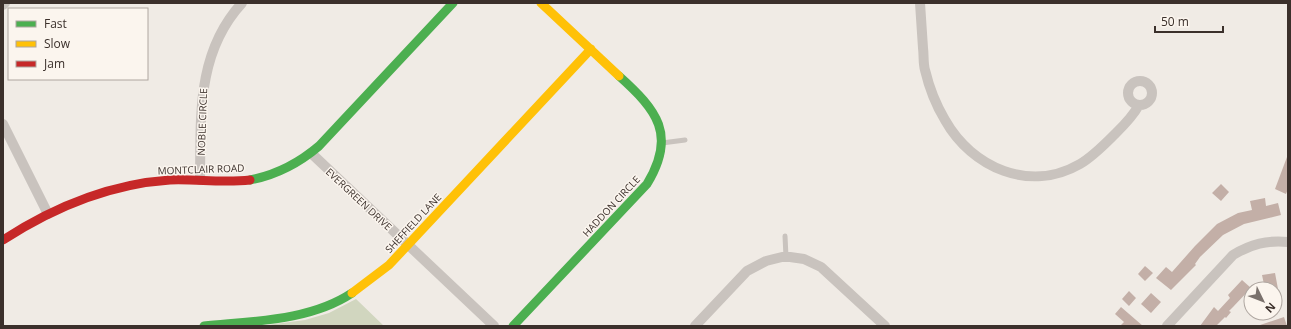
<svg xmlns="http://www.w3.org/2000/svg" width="1291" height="329" viewBox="0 0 1291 329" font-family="'Open Sans',sans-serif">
<rect width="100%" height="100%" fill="#f0ebe5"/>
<!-- green -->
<path fill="#d1d6bf" d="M356,299L384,326H260L305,320L329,313Z"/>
<!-- building -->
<path fill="#c3afa7" d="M1287,157L1288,189L1286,194L1275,189Z
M1221,184L1229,192L1221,201L1212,193Z
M1265,198L1266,206L1278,203L1281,215L1244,224L1223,235L1200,257L1195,264L1196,265L1171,290L1156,278L1166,267L1172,272L1195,246L1217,224L1238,213L1252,210L1250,201Z
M1145,266L1153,273L1145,281L1138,274Z
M1275,273L1278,289H1265L1262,275Z
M1242,280L1251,288L1233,307L1229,311L1231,312L1226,318L1225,317L1216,326H1200L1214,307L1218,311L1230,298L1228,295Z
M1129,291L1136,298L1129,306L1122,299Z
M1151,293L1161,302L1151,313L1141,304Z
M1121,307L1143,326H1120L1124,322L1115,314Z
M1284,317L1287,326H1260V325Z"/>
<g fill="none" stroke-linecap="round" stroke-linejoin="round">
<!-- lane -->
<path stroke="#c9c3be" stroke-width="5" d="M662,143L685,140
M785,236L786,257"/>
<!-- street -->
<path stroke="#c9c3be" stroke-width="10" d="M920,3C921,18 922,33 923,48C924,55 923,63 925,70C929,87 936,105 945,120C972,168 1030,193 1080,164C1092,157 1102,147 1112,137C1122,127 1132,118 1139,105
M3,5L5,3
M1128 93a12 12 0 1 1 24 0a12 12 0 1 1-24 0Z
M3,124L48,214
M311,153L494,326
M200,180C201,117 196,53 242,3
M695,326L747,271L766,261L782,257H790L804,259L821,267L885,326
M1167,326L1233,255C1251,244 1267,240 1288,242"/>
<!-- fast -->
<path stroke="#4caf50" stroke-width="9" d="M250,180C276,175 299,163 319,146L453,3
M204,326C253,321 310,321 352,293
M513,326L647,184C677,135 657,110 619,76"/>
<!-- slow -->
<path stroke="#ffc107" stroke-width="9" d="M541,3L619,76
M352,293L389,265L591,49"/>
<!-- jam -->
<path stroke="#c62828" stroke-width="9" d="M3,240C54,207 109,184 170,180C197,179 223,183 250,180"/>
</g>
<g text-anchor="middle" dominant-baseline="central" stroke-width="3" stroke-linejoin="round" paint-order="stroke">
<!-- street labels -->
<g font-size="10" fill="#3b302b" stroke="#fbf5ee">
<text transform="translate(202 122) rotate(-88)">NOBLE CIRCLE</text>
<text transform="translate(201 169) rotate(-2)">MONTCLAIR ROAD</text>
<text transform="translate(359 199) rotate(43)">EVERGREEN DRIVE</text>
<text transform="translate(611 206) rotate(-47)">HADDON CIRCLE</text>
<text transform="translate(413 223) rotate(-47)">SHEFFIELD LANE</text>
</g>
</g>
<!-- border -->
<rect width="1291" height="329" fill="none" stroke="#3b302b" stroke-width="8"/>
<!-- legend -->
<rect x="8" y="8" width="140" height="72" fill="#fbf5ee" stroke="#aea6a0"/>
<rect x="16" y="21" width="20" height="6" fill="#4caf50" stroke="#aea6a0"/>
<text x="44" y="28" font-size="12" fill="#3b302b">Fast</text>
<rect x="16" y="41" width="20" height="6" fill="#ffc107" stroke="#aea6a0"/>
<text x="44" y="48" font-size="12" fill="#3b302b">Slow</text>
<rect x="16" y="61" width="20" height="6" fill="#c62828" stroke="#aea6a0"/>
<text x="44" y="68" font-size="12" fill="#3b302b">Jam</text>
<!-- north arrow -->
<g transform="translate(1263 301) rotate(133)"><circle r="19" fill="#fbf5ee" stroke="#aea6a0"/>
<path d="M0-3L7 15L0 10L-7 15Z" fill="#7a716c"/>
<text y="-6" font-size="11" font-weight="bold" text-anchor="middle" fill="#3b302b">N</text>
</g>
<!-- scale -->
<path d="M1155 26v6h68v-6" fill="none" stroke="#3b302b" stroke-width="2"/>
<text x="1161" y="26" font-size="12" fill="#3b302b" stroke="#fbf5ee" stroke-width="3" paint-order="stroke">50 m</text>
</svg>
